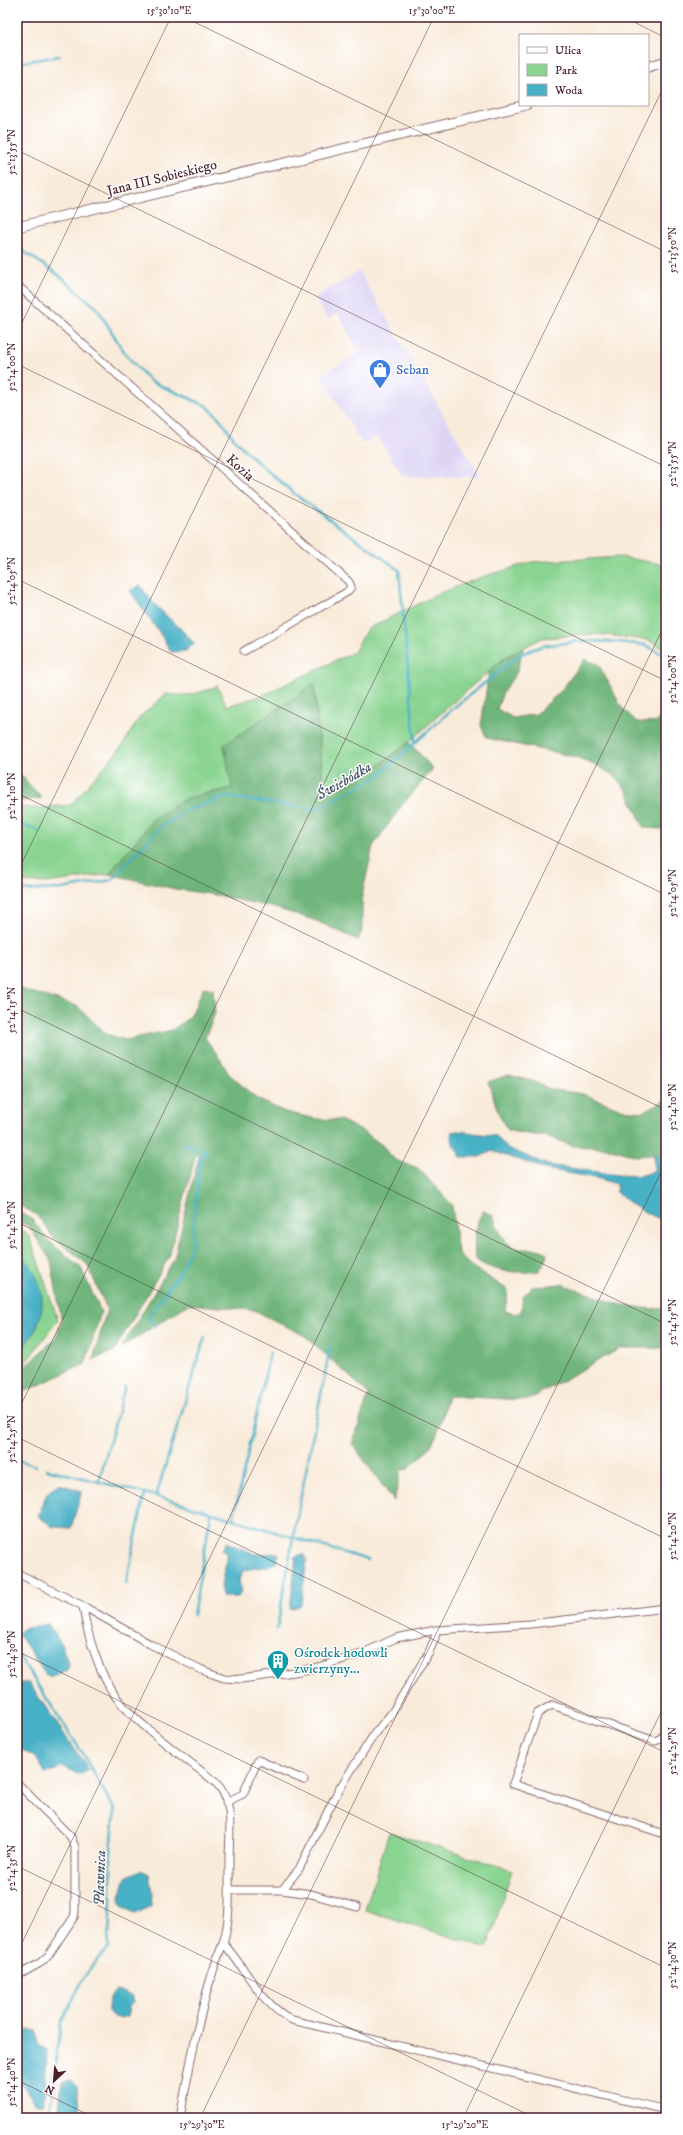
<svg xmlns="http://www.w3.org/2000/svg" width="683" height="2135" viewBox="0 0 683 2135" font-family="'IM FELL DW Pica',serif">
<rect width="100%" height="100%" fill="#fff"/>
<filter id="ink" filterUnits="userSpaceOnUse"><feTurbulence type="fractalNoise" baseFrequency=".025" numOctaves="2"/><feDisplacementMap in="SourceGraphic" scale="8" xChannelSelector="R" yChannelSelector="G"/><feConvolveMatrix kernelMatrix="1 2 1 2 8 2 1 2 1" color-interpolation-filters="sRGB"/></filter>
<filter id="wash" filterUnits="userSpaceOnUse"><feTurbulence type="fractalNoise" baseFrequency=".012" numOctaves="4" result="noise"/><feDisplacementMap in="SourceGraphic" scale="16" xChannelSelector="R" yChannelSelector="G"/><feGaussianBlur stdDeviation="0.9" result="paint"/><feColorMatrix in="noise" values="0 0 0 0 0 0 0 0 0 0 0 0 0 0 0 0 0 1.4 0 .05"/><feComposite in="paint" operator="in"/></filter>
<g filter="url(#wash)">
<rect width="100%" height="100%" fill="#f9ebda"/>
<!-- built -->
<path fill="#ded5f5" d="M359,271L480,477L403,476L377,436L362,444L321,376L359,352L338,313L328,319L314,298Z"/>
<!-- green -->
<path fill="#8ad491" stroke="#6a7a5e" d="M621,557L666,565V650L648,640L598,634L542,638L506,657L468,689L409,742L363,778L324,792L314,685L232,788L187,798L155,817L109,874L47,883L17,882V807L39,808L71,805L122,746L140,717L166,694C187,697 198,694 217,686L227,706L261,696L354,652L367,629L440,593L482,577L532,562Z
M17,1227L29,1235L58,1320L26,1362L17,1369Z
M389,1832L512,1870L487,1948L365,1910Z"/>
<!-- forest -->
<path fill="#6fb67b" stroke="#5c6a53" d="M523,648L517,672L503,692L497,709L513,718L536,714L560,692L585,659L599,665L622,708L637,722L655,723L666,711V826L663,829L644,828L627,791L616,777L598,766L576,757L487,738L481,726L489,671L506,657Z
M314,684L324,792L363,778L409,742L433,769L402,805L373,846L362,896V931L358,940L314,920L275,908L216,895L175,889L109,874L155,817L187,798L232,788L224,745Z
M17,771L42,798L23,801L17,799Z
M204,987L213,989L215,1013L205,1038L217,1054L229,1074L257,1099L285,1112L316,1119L340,1120L364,1132L382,1145L395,1160L418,1168L452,1205L458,1254L471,1266L508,1290L505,1311L515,1314L521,1312L523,1296L532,1287L561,1284L618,1304L650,1309L666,1307V1348H621L528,1400L448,1396C442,1415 439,1440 424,1454C418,1460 413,1462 408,1469L401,1470L394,1501L352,1444L369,1394L305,1336L254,1310L189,1304L122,1347L174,1259L199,1156L196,1153L169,1257L114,1351L93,1360L107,1309L87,1264L52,1236L37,1215L17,1204V988L77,1006L106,1034L126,1040L172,1030L190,1017Z
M508,1075L533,1081L549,1089L583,1094L624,1110L642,1112L666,1100V1154L636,1156L608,1148L574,1146L548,1137L509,1131C497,1117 495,1099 488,1082Z
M17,1211L32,1219L49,1241L81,1268L101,1312L85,1364L17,1395V1374L55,1339L62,1322L51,1261L29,1226L17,1221Z
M483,1211L493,1215C498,1229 504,1248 522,1249C532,1250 538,1247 547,1253L545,1262L539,1271C521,1274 487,1272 475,1258C474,1241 474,1226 483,1211Z"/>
<!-- water -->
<path fill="#47b1c6" stroke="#486878" d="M140,585C154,608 177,623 195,644L189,647L186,651L171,652L159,632L130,591Z
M458,1131L496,1136L507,1148L548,1165L618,1175L639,1176L654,1172V1155L666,1154V1219C654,1221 626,1200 617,1193L616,1184L600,1179L545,1169L492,1151L480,1157H461L453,1144L451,1132Z
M17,1249C49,1282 52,1320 17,1353Z
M59,1484L82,1491L71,1528L53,1527L38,1516L47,1493Z
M227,1542L255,1554L279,1553L277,1561C268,1570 255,1566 243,1571L239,1580L241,1592L238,1597H222C218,1580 228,1570 226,1553L222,1550Z
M304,1554L307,1560L301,1605L290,1609L296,1556Z
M48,1624L61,1643L69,1666L67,1670L51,1677L45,1674L18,1633L23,1629Z
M17,1683H29L89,1770L80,1775L63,1767L46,1774L36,1758L17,1747Z
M141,1870L149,1874L152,1893L151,1906L136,1914L122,1906L119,1899L126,1877Z
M116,1991L125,1993L132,1997L133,2003L129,2007L127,2016L120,2018L113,2017L108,2011C108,2002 109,1996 116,1991Z
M29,2030L36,2031L38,2045L47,2051L44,2104L35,2103L17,2077V2032Z
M72,2080L77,2087L80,2118H58L62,2081Z"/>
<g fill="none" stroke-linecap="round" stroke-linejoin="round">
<!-- stream -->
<path stroke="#47b1c6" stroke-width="2.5" d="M17,63L59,56
M17,247L56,273L97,308L126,355L150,381L207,406L220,419L235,440L257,462L296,495L399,570L415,743
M17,823L39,831
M17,891L62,889L112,880L161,827L185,811L226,797L317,809L377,777L457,705L521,654L542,646L580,641L618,642L645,645L666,656
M156,1327L147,1318L180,1272L192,1245L200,1159L206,1151L181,1144
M17,1460L36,1466
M46,1469L156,1496L368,1560
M99,1481L125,1386
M156,1496L205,1337
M233,1520L270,1353
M126,1584L145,1493
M193,1615L211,1514
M277,1629L293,1537L330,1348
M17,1653L81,1751L115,1810L111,1851V1903L108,1947L84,1977L61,2023L49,2118"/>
</g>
</g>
<g filter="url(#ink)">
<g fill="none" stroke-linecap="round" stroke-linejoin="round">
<!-- minor casing -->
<g stroke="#876668" stroke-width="9">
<path id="minor" d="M17,285L349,582L351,587L347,592L244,651
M17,1573L83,1606C86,1632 100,1676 116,1697C138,1726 186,1758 215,1782C237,1802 228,1840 229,1867C229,1893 231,1918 223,1943C247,1969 259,2003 292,2020L666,2110
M83,1606L150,1644L202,1670L224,1678L241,1679L294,1672L318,1667L361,1654L396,1638L436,1630L530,1624L666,1608
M17,1783L71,1837L75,1847V1912L74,1917L48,1956L40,1963L17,1976
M226,1802L243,1794L258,1760L304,1780
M661,1833L513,1784L538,1713L552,1705L655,1741L660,1739L666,1732
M229,1890H282L299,1869L338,1791L375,1733L391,1714L429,1652L435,1638L436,1630
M282,1890L311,1894L357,1907
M180,2118C191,2059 201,1999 223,1943"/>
</g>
<!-- tertiary casing -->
<g stroke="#876668" stroke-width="11">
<path id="tertiary" d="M648,67L666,61
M17,227L526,105"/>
</g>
<!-- minor -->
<use href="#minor" stroke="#fff" stroke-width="7"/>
<!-- tertiary -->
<use href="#tertiary" stroke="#fff" stroke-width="9"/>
</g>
</g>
<!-- ticks -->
<path fill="none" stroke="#4a1f2b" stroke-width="1" stroke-opacity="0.45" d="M184,17L666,252M624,17L666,38M17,150L666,467M17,333L171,17M17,364L666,681M17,579L666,895M17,793L666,1110M17,873L434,17M17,1008L666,1324M17,1222L666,1539M17,1413L666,82M17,1437L666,1753M17,1651L666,1968M17,1866L535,2118M17,1953L666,622M17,2080L95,2118M200,2118L666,1162M463,2118L666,1702"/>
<!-- icons -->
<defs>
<g id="shop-pin" transform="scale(1.15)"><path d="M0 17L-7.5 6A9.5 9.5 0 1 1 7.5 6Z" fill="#3f7fe0" stroke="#fff"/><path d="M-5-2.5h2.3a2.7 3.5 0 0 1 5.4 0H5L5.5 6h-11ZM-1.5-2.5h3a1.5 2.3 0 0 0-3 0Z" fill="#fff"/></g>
<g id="building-pin" transform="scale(1.15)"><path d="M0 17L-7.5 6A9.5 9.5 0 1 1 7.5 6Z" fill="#0f9aa8" stroke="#fff"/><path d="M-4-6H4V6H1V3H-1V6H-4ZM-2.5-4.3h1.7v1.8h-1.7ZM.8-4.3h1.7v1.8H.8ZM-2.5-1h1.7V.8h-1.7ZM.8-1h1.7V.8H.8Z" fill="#fff"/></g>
</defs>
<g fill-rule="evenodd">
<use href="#shop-pin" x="380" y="370"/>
<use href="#building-pin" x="278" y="1661"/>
</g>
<g text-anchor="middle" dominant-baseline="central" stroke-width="3" stroke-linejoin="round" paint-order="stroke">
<!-- street labels -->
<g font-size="14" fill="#4a1f2b" stroke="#fff">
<text transform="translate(162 178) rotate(-14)">Jana III Sobieskiego</text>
<text transform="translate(240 468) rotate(42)">Kozia</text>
</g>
<!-- shop labels -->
<g font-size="14" fill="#366cbe" stroke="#fff" text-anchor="start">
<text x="396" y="370">Seban</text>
</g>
<!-- culture labels -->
<g font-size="14" fill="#0d838f" stroke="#fff" text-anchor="start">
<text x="294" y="1653">Ośrodek hodowli<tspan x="294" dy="16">zwierzyny...</tspan></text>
</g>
<!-- water labels -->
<g font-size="15" font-style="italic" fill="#495969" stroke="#fff">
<text transform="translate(344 781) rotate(-30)">Świebódka</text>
<text transform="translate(100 1878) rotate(-88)">Pławnica</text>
</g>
</g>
<!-- margin -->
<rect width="683" height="2135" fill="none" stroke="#fff" stroke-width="44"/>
<!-- legend -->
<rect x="519" y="34" width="130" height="72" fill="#ffffff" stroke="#b7a5aa"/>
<rect x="527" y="47" width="20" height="6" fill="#ffffff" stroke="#b7a5aa"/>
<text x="555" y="54" font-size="12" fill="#4a1f2b">Ulica</text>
<rect x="527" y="64" width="20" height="12" fill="#8ad491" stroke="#b7a5aa"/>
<text x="555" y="74" font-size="12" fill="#4a1f2b">Park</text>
<rect x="527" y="84" width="20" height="12" fill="#47b1c6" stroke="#b7a5aa"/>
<text x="555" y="94" font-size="12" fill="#4a1f2b">Woda</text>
<!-- north arrow -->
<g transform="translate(54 2081) rotate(206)" stroke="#ffffff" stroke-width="3" paint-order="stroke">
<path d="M0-3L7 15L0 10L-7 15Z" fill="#4a1f2b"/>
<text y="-6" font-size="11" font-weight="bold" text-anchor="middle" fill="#4a1f2b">N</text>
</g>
<rect x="22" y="22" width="639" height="2091" fill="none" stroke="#4a1f2b" stroke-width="1.5"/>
<g font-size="10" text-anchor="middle" fill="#4a1f2b">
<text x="169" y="14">15°30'10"E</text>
<text x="432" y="14">15°30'00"E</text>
<text transform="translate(11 152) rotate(-90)" y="4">52°13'55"N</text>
<text transform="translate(672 250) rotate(-90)" y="4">52°13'50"N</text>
<text transform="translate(11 367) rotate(-90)" y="4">52°14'00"N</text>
<text transform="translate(672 464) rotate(-90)" y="4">52°13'55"N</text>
<text transform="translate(11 581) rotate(-90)" y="4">52°14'05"N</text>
<text transform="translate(672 679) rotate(-90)" y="4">52°14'00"N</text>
<text transform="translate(11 796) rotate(-90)" y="4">52°14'10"N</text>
<text transform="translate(672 893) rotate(-90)" y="4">52°14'05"N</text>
<text transform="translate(11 1010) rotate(-90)" y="4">52°14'15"N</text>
<text transform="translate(672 1107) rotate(-90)" y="4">52°14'10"N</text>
<text transform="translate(11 1225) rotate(-90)" y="4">52°14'20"N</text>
<text transform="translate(672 1322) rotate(-90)" y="4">52°14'15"N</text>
<text transform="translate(11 1439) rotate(-90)" y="4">52°14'25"N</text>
<text transform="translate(672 1536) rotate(-90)" y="4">52°14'20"N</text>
<text transform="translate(11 1654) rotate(-90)" y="4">52°14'30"N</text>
<text transform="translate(672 1751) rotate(-90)" y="4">52°14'25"N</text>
<text transform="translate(11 1868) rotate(-90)" y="4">52°14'35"N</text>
<text transform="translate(672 1965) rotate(-90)" y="4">52°14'30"N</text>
<text transform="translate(11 2082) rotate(-90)" y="4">52°14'40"N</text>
<text x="202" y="2128">15°29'30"E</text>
<text x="465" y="2128">15°29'20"E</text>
</g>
</svg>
